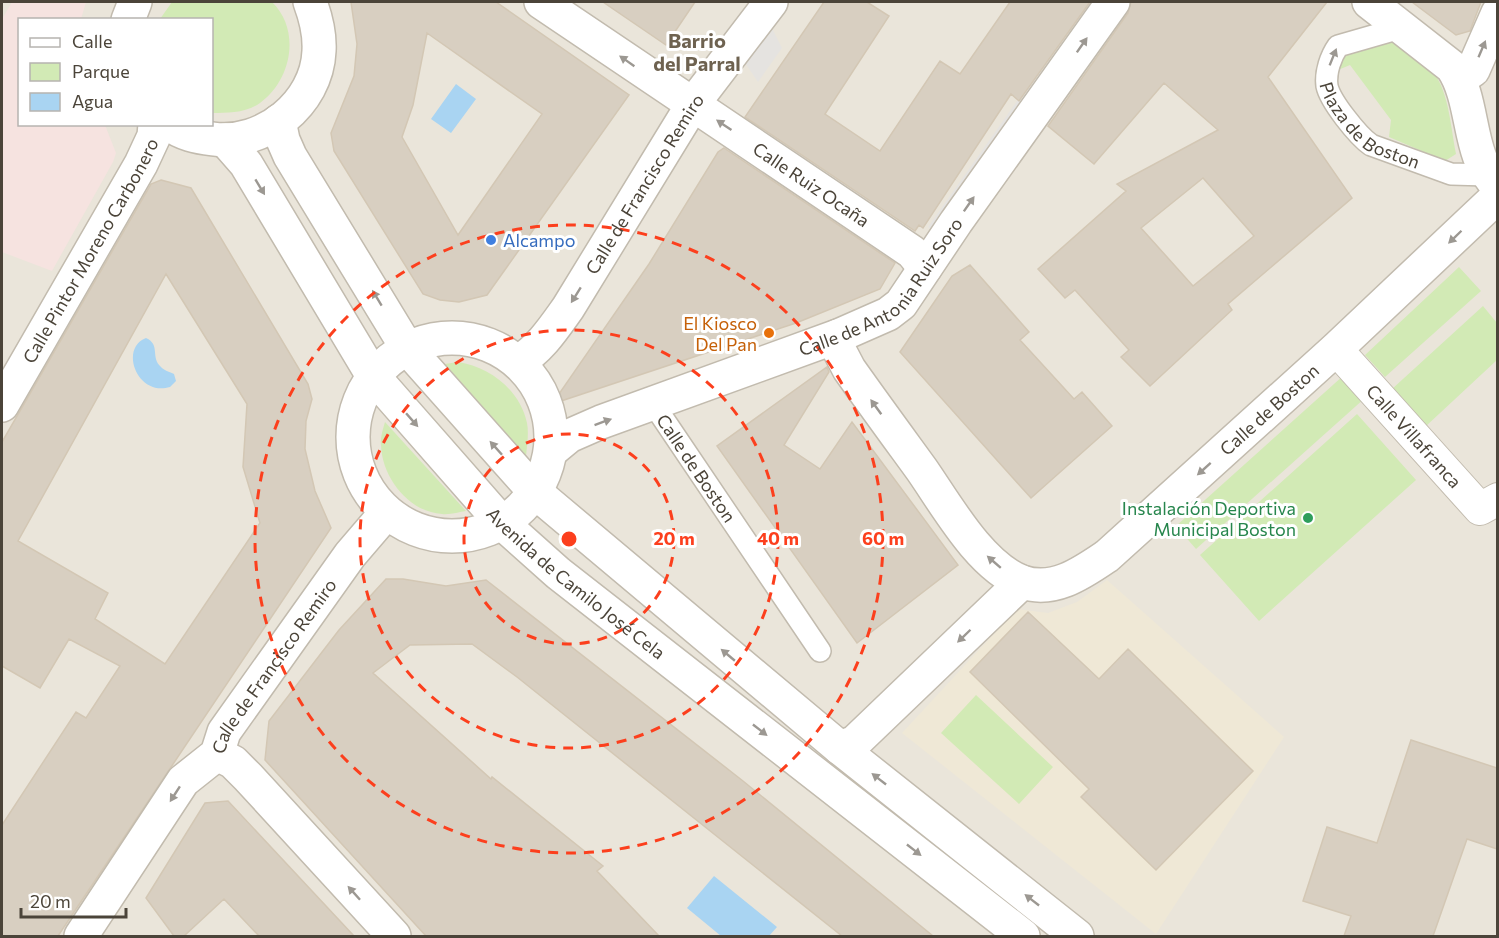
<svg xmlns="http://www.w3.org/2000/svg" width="1499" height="938" viewBox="0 0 1499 938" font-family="Commissioner,sans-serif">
<rect width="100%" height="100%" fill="#f6f3ec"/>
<!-- residential -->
<path fill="#eae5da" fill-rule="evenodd" d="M2,2H1497V936H2ZM20,20H212V124H20Z"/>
<!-- education -->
<path fill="#efe8d6" d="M1107,580L1284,737L1156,934L902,733L1017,609L1048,613L1077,602Z"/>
<!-- medical -->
<path fill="#f6e3e0" d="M12,2H86L81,19L20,20V124L105,125L116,153L113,162L52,271L2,252V19Z"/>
<!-- green -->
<path fill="#d2eab5" d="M172,2H272C301,30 292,80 260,103C246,113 228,113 212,113V20L160,19Z
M1399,37C1448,76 1446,95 1456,154L1445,161L1389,137L1391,120L1350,65L1338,70L1344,54Z
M1459,267L1481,291L1385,377L1365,355Z
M1483,306L1497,323V360L1425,427L1392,389Z
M458,362C490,367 520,390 527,423C529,433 527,446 526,456L445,364Z
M1344,375L1365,398L1196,549L1176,526Z
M1357,414L1416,480L1259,621L1200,555Z
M385,422L466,511C459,512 450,515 442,514C409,512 382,478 381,445C380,438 383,429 385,422Z
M976,695L1053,767L1019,804L941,733Z"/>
<!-- parking -->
<path fill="#e5e3e0" d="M1087,2H1099L938,233L928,227Z
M770,24L782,48L758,82L743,60Z
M755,122L880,208L886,223L743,127Z"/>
<!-- water -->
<path fill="#a9d4f2" d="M456,84L476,99L451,133L431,119Z
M146,338C161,345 150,357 161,367C163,370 170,372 174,374L176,381L170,387C137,397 119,348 146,338Z
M714,876L777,927L769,936H721L687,908Z"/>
<!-- building -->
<path fill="#d8cfc1" stroke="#d3c7b4" stroke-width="1.5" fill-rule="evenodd" d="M351,2H496L629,95L487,295L459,302L440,300L423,294L334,151L331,133L354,76L357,44ZM427,33L542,114L458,235L402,137L413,105Z
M603,2H695L666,45Z
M824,2H867L889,16L825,114L880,151L940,61L960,74L1010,2H1090L1019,101L1011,94L923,228L919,225L915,231L745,117Z
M1131,2H1327L1268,77L1352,198L1228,304L1232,310L1150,386L1121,357L1129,350L1075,290L1065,298L1038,269L1126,191L1117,184L1218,130L1164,83L1094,164L1048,126L1128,13ZM1203,178L1254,236L1193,286L1141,228Z
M1412,2H1481L1470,31L1456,35Z
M724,148L895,263L880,289L796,323L552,404L649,264L718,152Z
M161,180L191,188L308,384L312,399L306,421L305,449L315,491L331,528L58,936H2V825L76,712L86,718L120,666L69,639L40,688L2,666V442L151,184ZM166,274L247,404L243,467L260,523L165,664L95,619L108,593L18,541Z
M970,265L1029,332L1020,340L1074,399L1082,392L1112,426L1031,498L900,352L952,276Z
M827,367L829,372L784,445L820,469L852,422L958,565L857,643L717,446Z
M386,579H403L446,586L486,580L743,781L933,936H842L517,677L472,644L410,645L373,673L491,779L492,777L603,866L597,871L659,936H426L265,760L269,721L339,630Z
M1028,612L1099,679L1128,649L1253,771L1156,870L1081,797L1089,789L970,672Z
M1411,740L1497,768V849L1467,839L1433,936H1344L1351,916L1303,901L1327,827L1377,843Z
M228,801L354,936H259L224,899L184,936H174L146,898L205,803Z"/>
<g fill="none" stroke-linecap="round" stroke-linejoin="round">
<!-- service casing -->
<g stroke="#c2bbae" stroke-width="24">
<g id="service">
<path id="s1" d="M1404,27L1338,46C1331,56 1325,72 1327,86C1330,101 1358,136 1371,145L1451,174L1487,175"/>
<path id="s2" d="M654,405L820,651"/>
</g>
</g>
<!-- pedestrian casing -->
<g stroke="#c2bbae" stroke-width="34">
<g id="pedestrian">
<path id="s3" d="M1336,349L1480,509L1498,499"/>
</g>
</g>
<!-- minor casing -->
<g stroke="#c2bbae" stroke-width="36">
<g id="minor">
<path id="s4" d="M541,2L912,252L925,268"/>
<path d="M1369,2L1452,67C1476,102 1466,156 1498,186"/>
<path d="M128,20L135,2"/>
<path d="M1460,79L1473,70L1498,13"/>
<path d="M279,121L283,140L290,156L407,348L535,492L840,748L1077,936"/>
<path d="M169,124C182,134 197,137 213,139C263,146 317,104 319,51C320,33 316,18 310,2"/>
<path id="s5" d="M225,140L246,164L373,376L502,523L558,573L1023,936"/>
<path id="s6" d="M838,336L837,346L849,369C873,403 898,437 922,470C947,506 980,566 1022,582C1054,593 1082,573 1107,556L1336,349L1498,196"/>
<circle cx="452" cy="437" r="99"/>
<path id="s7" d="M518,362C540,349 553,329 568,308L693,104L771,2"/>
<path id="s8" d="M2,405L141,164L154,136L155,124"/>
<path id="s9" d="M552,450L569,436L601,422L838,336L888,314L901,304L956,222L1113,2"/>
<path d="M840,748L855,742L1022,582"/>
<path d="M217,754L233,762L248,777L394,936"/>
<path id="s10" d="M81,936L183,781L217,754L224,732L350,555L386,513"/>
</g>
</g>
<!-- service -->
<use href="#service" stroke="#fff" stroke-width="21"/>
<!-- pedestrian -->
<use href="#pedestrian" stroke="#fff" stroke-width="32"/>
<!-- minor -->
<use href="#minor" stroke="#fff" stroke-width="33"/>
</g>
<!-- one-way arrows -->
<defs><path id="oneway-solid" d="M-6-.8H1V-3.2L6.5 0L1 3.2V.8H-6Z" transform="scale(1.5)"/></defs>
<g fill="#9c9892">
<use href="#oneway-solid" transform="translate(1082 45) rotate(-55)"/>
<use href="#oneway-solid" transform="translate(1482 49) rotate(-67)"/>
<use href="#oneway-solid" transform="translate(1333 57) rotate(-68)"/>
<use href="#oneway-solid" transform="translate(627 61) rotate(-145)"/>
<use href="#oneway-solid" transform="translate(724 125) rotate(-146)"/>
<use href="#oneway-solid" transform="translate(260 187) rotate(59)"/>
<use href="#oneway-solid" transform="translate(969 204) rotate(-55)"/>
<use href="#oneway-solid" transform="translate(1455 237) rotate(136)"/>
<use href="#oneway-solid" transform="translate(576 295) rotate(122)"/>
<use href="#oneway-solid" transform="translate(377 298) rotate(-121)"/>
<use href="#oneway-solid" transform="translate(876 407) rotate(-126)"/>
<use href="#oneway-solid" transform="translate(412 420) rotate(49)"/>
<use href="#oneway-solid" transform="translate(603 422) rotate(-20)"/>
<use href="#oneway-solid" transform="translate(496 448) rotate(-132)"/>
<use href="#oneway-solid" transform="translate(1204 469) rotate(138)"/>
<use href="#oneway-solid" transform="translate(994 562) rotate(-139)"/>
<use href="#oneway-solid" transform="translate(964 636) rotate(136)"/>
<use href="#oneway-solid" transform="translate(728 655) rotate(-140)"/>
<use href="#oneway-solid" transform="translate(760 730) rotate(38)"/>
<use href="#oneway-solid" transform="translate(879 779) rotate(-142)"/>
<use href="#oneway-solid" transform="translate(175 794) rotate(123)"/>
<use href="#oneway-solid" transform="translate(914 850) rotate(38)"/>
<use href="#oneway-solid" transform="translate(354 893) rotate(-132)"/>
<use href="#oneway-solid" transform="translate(1032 900) rotate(-142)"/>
</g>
<!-- distance rings -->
<g fill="none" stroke="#fc3f1d" stroke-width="3" stroke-dasharray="10 8">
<circle cx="569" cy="539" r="105"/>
<circle cx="569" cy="539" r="209"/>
<circle cx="569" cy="539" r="314"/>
</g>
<!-- markers -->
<circle fill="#3f7fe0" stroke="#fff" stroke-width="2" cx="491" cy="240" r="6"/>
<circle fill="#e8710a" stroke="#fff" stroke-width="2" cx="769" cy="333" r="6"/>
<circle fill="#2e9e5b" stroke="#fff" stroke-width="2" cx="1308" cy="518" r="6"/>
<g text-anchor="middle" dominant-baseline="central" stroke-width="6" stroke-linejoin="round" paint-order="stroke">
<!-- street labels -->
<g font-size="18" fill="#4b4439" stroke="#fff">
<text stroke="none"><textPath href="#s1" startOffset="172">Plaza de Boston</textPath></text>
<text stroke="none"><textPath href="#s7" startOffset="220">Calle de Francisco Remiro</textPath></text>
<text stroke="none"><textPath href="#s4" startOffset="326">Calle Ruiz Ocaña</textPath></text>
<text stroke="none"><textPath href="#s8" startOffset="178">Calle Pintor Moreno Carbonero</textPath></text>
<text stroke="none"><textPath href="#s9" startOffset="375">Calle de Antonia Ruiz Soro</textPath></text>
<text stroke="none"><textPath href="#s6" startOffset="624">Calle de Boston</textPath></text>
<text stroke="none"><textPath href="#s3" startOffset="117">Calle Villafranca</textPath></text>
<text stroke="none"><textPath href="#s2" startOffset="76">Calle de Boston</textPath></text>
<text stroke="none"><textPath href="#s5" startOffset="570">Avenida de Camilo José Cela</textPath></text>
<text stroke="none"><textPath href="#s10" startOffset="334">Calle de Francisco Remiro</textPath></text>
</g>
<!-- shop labels -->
<g font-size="18" fill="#366cbe" stroke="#fff" text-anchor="start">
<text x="503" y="240">Alcampo</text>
</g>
<!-- food labels -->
<g font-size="18" fill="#c56008" stroke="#fff" text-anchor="end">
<text x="757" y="323">El Kiosco<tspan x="757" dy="21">Del Pan</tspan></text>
</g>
<!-- leisure labels -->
<g font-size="18" fill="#27864d" stroke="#fff" text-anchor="end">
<text x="1296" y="508">Instalación Deportiva<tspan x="1296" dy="21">Municipal Boston</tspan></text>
</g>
<!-- neighbourhood labels -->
<g font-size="20" font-weight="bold" fill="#6e6250" stroke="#fff">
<text x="697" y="40">Barrio<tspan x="697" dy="23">del Parral</tspan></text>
</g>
</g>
<circle cx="569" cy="539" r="9" fill="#fc3f1d" stroke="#fff" stroke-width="3"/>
<g font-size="18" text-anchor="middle" font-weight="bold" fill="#fc3f1d" stroke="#fff" stroke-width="6" stroke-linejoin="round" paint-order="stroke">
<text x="674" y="545">20 m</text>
<text x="778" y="545">40 m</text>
<text x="883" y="545">60 m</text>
</g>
<!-- border -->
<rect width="1499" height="938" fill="none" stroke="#4b4439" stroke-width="6"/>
<!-- legend -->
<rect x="18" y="18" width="195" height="108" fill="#ffffff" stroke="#b7b4b0" stroke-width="1.5"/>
<rect x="30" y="38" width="30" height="9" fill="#ffffff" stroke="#b7b4b0" stroke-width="1.5"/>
<text x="72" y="48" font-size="18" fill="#4b4439">Calle</text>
<rect x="30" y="63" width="30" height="18" fill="#d2eab5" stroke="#b7b4b0" stroke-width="1.5"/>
<text x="72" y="78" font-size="18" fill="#4b4439">Parque</text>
<rect x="30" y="93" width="30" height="18" fill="#a9d4f2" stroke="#b7b4b0" stroke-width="1.5"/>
<text x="72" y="108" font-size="18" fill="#4b4439">Agua</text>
<!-- scale -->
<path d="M21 908v9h105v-9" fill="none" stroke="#4b4439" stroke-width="3"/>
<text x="30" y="908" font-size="18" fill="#4b4439" stroke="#ffffff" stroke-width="4.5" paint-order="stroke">20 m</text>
</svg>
